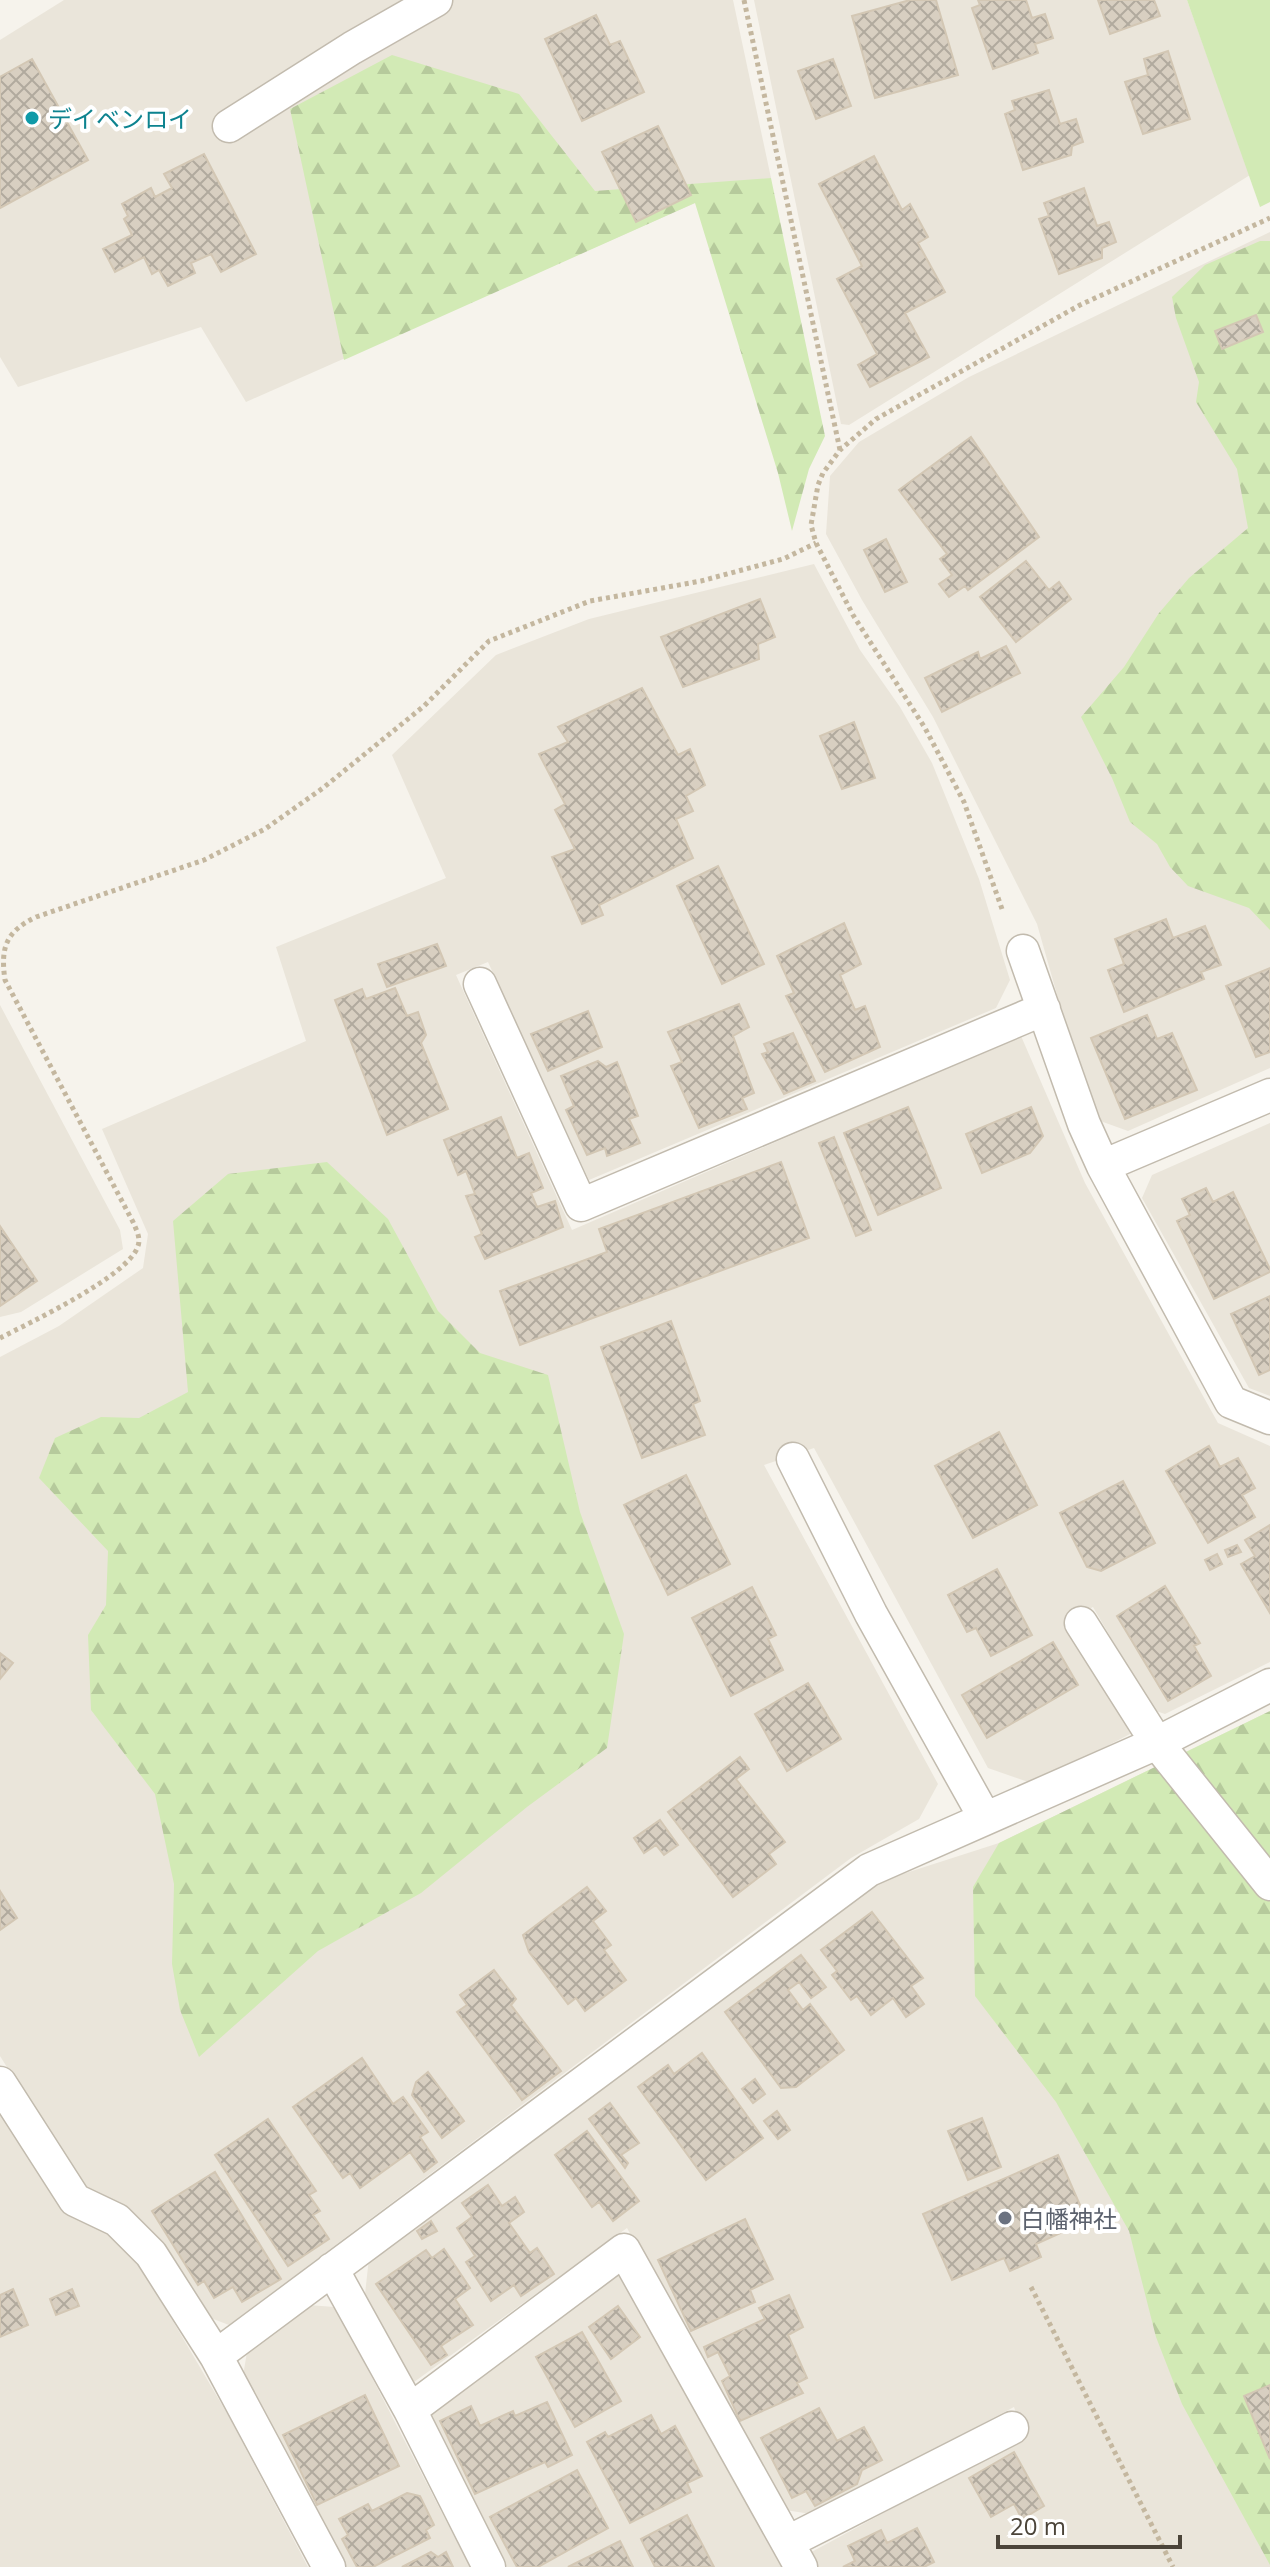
<svg xmlns="http://www.w3.org/2000/svg" width="1270" height="2567" viewBox="0 0 1270 2567" font-family="'Open Sans','Noto Sans JP',sans-serif">
<defs>
<pattern id="forest-firs" width="22" height="20" patternUnits="userSpaceOnUse" patternTransform="scale(2)"><rect width="22" height="20" fill="#d2eab5"/><path d="M5 1l3.5 6h-7zM16 11l3.5 6h-7z" fill="#b6ca9c"/></pattern>
<pattern id="building-cross-hatch" width="8" height="8" patternUnits="userSpaceOnUse" patternTransform="scale(2)"><rect width="8" height="8" fill="#d8cfc1"/><path d="M0 0l8 8M0 8l8-8" fill="none" stroke="#b1aa9e"/></pattern>
</defs>
<rect width="100%" height="100%" fill="#f6f3ec"/>
<!-- residential -->
<path fill="#eae5da" d="M64,0H733L771,178L695,203L246,402L201,327L18,387L0,357V40Z
M754,0H1187L1250,175L849,425L841,424Z
M1270,232V1068L1128,1131L1092,1118L1037,924L933,717L862,600L826,534L830,476L859,442L969,377Z
M814,564L860,650L900,707L932,763L979,879L1010,980L996,1008L589,1180L488,962L456,975L572,1230L1021,1036L1085,1183L1218,1423L1270,1446V1662L1165,1714L1153,1710L1093,1607L1064,1622L1132,1733L1034,1784L988,1768L814,1448L764,1465L938,1784L919,1819L851,1858L229,2325L208,2317L179,2272L134,2214L80,2184L0,2056V1357L59,1326L143,1268L148,1234L102,1129L306,1041L276,947L446,878L392,755L496,655L589,619Z
M0,1005L120,1230L123,1249L21,1312L0,1317Z
M1270,1123V1396L1249,1388L1142,1198L1152,1175Z
M1270,1711V2567H813L806,2555L1024,2437L1014,2407L811,2514L785,2510L627,2228L414,2382L365,2294L369,2258L884,1880L999,1843Z
M0,2113L65,2213L107,2231L140,2265L228,2415L308,2567H0Z
M619,2270L786,2567H507L430,2416L525,2345Z
M309,2305L334,2307L338,2312L470,2567H342L243,2376L247,2352Z"/>
<!-- green -->
<path fill="#d2eab5" d="M1187,0H1270V202L1260,207Z"/>
<!-- forest -->
<path fill="url(#forest-firs)" d="M392,55L519,94L595,191L771,178L825,436L809,469L792,531L778,473L695,203L344,360L290,109Z
M1260,241H1270V930L1249,908L1188,886L1170,867L1157,844L1130,822L1112,778L1081,717L1124,667L1159,613L1189,578L1248,528L1237,469L1196,402L1199,382L1176,318L1172,297L1205,265Z
M327,1162L388,1219L438,1311L480,1353L548,1375L580,1512L624,1634L607,1748L527,1807L421,1893L318,1951L199,2057L180,2010L172,1964L174,1884L155,1794L91,1710L88,1635L106,1605L108,1551L39,1478L55,1438L101,1417L139,1418L188,1392L173,1221L228,1174Z
M1270,1711V2565L1182,2404L1156,2337L1129,2231L1056,2102L975,1996L973,1887L999,1843Z"/>
<!-- building -->
<path fill="url(#building-cross-hatch)" stroke="#d3c7b4" stroke-width="2" d="M910,0H936L958,75L875,98L852,16Z
M978,0H1026L1032,18L1045,14L1053,38L1035,44L1038,53L993,69L972,8L980,5Z
M1098,0H1154L1160,16L1110,34Z
M596,15L610,45L620,41L644,92L582,121L545,39Z
M1168,51L1190,119L1143,134L1125,82L1148,75L1144,59Z
M32,59L88,160L0,208V77Z
M833,59L851,106L816,119L798,71Z
M1049,90L1060,124L1076,119L1083,142L1072,146L1071,155L1023,170L1005,114L1015,110L1012,101Z
M658,126L691,195L636,222L602,152Z
M204,154L256,254L221,272L211,254L191,263L195,273L168,286L159,270L152,274L144,257L115,272L103,249L132,235L124,219L128,216L122,204L151,188L155,197L172,188L164,174Z
M874,156L902,210L910,204L928,237L918,243L945,292L905,313L929,357L870,387L858,365L877,354L837,279L862,266L819,184Z
M1084,188L1097,226L1109,222L1116,242L1102,248V258L1059,274L1039,219L1049,216L1044,203Z
M1256,315L1263,332L1222,349L1215,331Z
M971,437L1039,537L968,590L965,586L949,597L939,584L952,575L940,559L947,554L899,490Z
M886,539L907,582L885,592L864,550Z
M1026,561L1049,590L1059,582L1071,599L1016,642L980,597Z
M760,599L775,637L758,644L759,659L683,687L661,637Z
M1006,646L1020,673L942,712L925,678L978,652L980,659Z
M642,688L678,755L690,749L705,785L686,796L693,811L676,819L693,858L599,905L603,915L582,924L552,857L575,849L555,810L565,804L539,754L568,742L558,727Z
M854,722L875,778L842,789L820,736Z
M718,866L764,964L722,984L677,886Z
M1166,919L1173,938L1205,926L1221,965L1201,972L1204,979L1124,1012L1108,970L1124,964L1115,939Z
M844,923L861,964L840,975L855,1010L865,1006L880,1047L825,1072L786,996L794,993L777,956Z
M437,944L446,966L387,987L378,964Z
M1270,968V1052L1256,1057L1226,986Z
M395,988L407,1016L418,1012L426,1035L421,1043L448,1109L387,1135L335,1000L362,989L366,999Z
M739,1004L749,1027L733,1036L754,1093L742,1098L747,1109L699,1128L671,1066L682,1062L668,1032Z
M588,1011L602,1047L548,1071L531,1034Z
M1147,1015L1157,1039L1172,1033L1197,1090L1125,1119L1091,1038Z
M793,1033L815,1081L784,1094L762,1054L768,1052L764,1044Z
M598,1061L606,1067L617,1062L638,1116L629,1119L640,1143L607,1156L605,1148L587,1155L566,1110L574,1106L561,1076Z
M908,1107L941,1188L878,1215L844,1133Z
M1031,1107L1043,1136L1030,1153L982,1173L966,1134Z
M501,1117L517,1158L529,1153L543,1188L531,1193L537,1207L555,1201L563,1227L485,1259L475,1237L482,1234L466,1196L475,1194L466,1171L458,1175L444,1140Z
M834,1137L871,1230L856,1236L819,1143Z
M781,1162L809,1238L520,1345L500,1291L607,1252L599,1229Z
M1206,1188L1213,1202L1233,1192L1270,1269V1272L1214,1299L1177,1221L1190,1215L1182,1199Z
M0,1226L37,1281L0,1306Z
M1270,1296V1370L1259,1375L1231,1314Z
M671,1321L700,1401L693,1404L705,1435L642,1458L601,1347Z
M999,1432L1037,1505L973,1538L935,1466Z
M1209,1446L1220,1467L1238,1458L1255,1488L1242,1495L1255,1517L1208,1543L1166,1471Z
M686,1475L730,1564L668,1595L624,1505Z
M1123,1481L1155,1543L1101,1571L1087,1567L1060,1513Z
M1270,1525V1613L1241,1564L1255,1556L1245,1540Z
M1237,1545L1241,1552L1228,1557L1225,1550Z
M1217,1554L1222,1564L1210,1570L1205,1560Z
M997,1569L1032,1635L991,1656L976,1628L967,1632L948,1595Z
M1165,1586L1200,1643L1194,1646L1211,1676L1168,1701L1117,1616Z
M752,1587L776,1635L768,1639L783,1670L731,1696L692,1618Z
M1053,1642L1078,1685L987,1738L962,1695Z
M0,1653L13,1663L0,1679Z
M808,1683L841,1739L787,1771L755,1714Z
M740,1757L749,1769L736,1779L785,1842L769,1854L776,1864L733,1897L668,1812Z
M660,1820L678,1845L664,1855L656,1845L644,1853L634,1838Z
M587,1887L606,1911L593,1921L611,1945L604,1950L626,1980L585,2011L576,1998L568,2004L529,1952L523,1935Z
M0,1891L17,1918L0,1930Z
M872,1912L923,1978L911,1986L924,2004L906,2017L893,1998L871,2015L857,1996L851,2000L832,1975L837,1971L821,1950Z
M801,1955L826,1987L811,1998L799,1982L788,1990L803,2010L810,2004L844,2050L796,2087L781,2088L725,2012Z
M494,1970L516,1999L511,2005L561,2071L522,2100L457,2012L467,2005L460,1995Z
M702,2053L763,2138L706,2180L638,2087L668,2065L674,2074Z
M362,2058L393,2104L403,2097L428,2132L420,2137L437,2162L424,2172L410,2152L360,2188L350,2173L343,2178L293,2107Z
M428,2072L464,2121L442,2138L412,2095L416,2082Z
M755,2079L765,2094L753,2103L742,2089Z
M610,2103L639,2143L621,2155L628,2163L625,2168L589,2119Z
M777,2111L790,2130L778,2139L764,2121Z
M982,2118L1001,2167L968,2180L948,2131Z
M268,2119L316,2191L309,2195L320,2211L313,2215L329,2239L288,2266L215,2155Z
M587,2131L639,2201L613,2221L599,2202L592,2207L555,2155Z
M1058,2155L1087,2221L1036,2244L1041,2257L1010,2271L1004,2258L952,2280L923,2214Z
M215,2172L281,2279L242,2302L233,2287L214,2298L204,2281L198,2285L152,2211Z
M488,2185L502,2206L515,2197L524,2212L509,2223L530,2253L537,2248L554,2274L521,2296L514,2285L491,2301L466,2262L475,2256L457,2228L472,2217L462,2203Z
M745,2219L773,2279L750,2290L755,2302L691,2331L658,2260Z
M431,2221L437,2231L422,2239L417,2231Z
M444,2249L470,2288L455,2299L473,2325L441,2346L447,2355L431,2365L376,2284L426,2250L432,2258Z
M13,2289L28,2325L0,2337V2295Z
M72,2289L79,2306L56,2315L50,2299Z
M789,2295L803,2327L788,2335L807,2378L797,2383L803,2393L740,2421L722,2381L730,2376L718,2352L708,2357L704,2347L765,2319L759,2308Z
M618,2306L640,2337L611,2359L589,2327Z
M582,2332L621,2401L575,2427L536,2357Z
M1270,2385V2459L1244,2396Z
M365,2395L399,2466L317,2505L283,2435Z
M547,2402L572,2455L548,2467L545,2462L475,2494L440,2421L471,2406L480,2426L513,2411L515,2416Z
M819,2408L837,2441L864,2427L882,2460L862,2470L857,2484L815,2506L806,2491L792,2498L761,2438Z
M651,2415L661,2434L675,2426L702,2476L687,2483L691,2492L630,2523L587,2442L605,2432L608,2437Z
M1014,2452L1044,2506L1022,2519L1014,2504L991,2517L969,2478Z
M577,2470L608,2528L538,2567H517L490,2517Z
M407,2493L420,2496L434,2525L426,2530L430,2538L373,2567H357L342,2539L348,2535L339,2519L368,2504L372,2511Z
M687,2515L714,2567H655L641,2539Z
M917,2528L934,2562L924,2567H843L855,2561L848,2546L881,2530L887,2543Z
M620,2541L633,2567H568Z
M431,2552L438,2557L446,2552L453,2567H402Z"/>
<g fill="none" stroke-linecap="round" stroke-linejoin="round">
<!-- service casing -->
<g stroke="#c2bbae" stroke-width="35">
<path id="service" d="M229,126L352,48L436,0
M1023,951L1084,1124L1103,1166
M480,984L581,1205L1044,1009
M1270,1095L1103,1166L1231,1402L1270,1418
M793,1459L871,1614L985,1818
M1081,1623L1157,1743L1270,1884
M0,2083L75,2200L117,2220L151,2254L216,2356L869,1870L1157,1743L1270,1685
M332,2269L410,2410L489,2567
M216,2356L329,2567
M410,2410L624,2250L801,2567
M788,2542L1012,2428"/>
</g>
<!-- path -->
<path stroke="#c4b79f" stroke-width="5" stroke-dasharray="4 4" stroke-linecap="butt" d="M744,0L840,450
M1002,909L964,802L925,728L853,615L816,543L811,525L818,485L823,473L840,450L876,419L1080,305L1270,218
M0,1338C29,1323 129,1276 138,1246C141,1238 136,1229 133,1222L5,980C0,946 7,931 36,917L204,860L265,829L323,788L424,706L489,641L590,601L701,581L783,559L816,543
M1031,2287L1173,2567"/>
<!-- service -->
<use href="#service" stroke="#fff" stroke-width="32"/>
</g>
<!-- markers -->
<circle fill="#0f9aa8" stroke="#fff" stroke-width="3" cx="32" cy="118" r="8"/>
<circle fill="#6b7280" stroke="#fff" stroke-width="3" cx="1005" cy="2218" r="8"/>
<g text-anchor="middle" dominant-baseline="central" stroke-width="8" stroke-linejoin="round" paint-order="stroke">
<!-- culture labels -->
<g font-size="24" fill="#0d838f" stroke="#fff" text-anchor="start">
<text x="48" y="118">デイベンロイ</text>
</g>
<!-- worship labels -->
<g font-size="24" fill="#5b616d" stroke="#fff" text-anchor="start">
<text x="1021" y="2218">白幡神社</text>
</g>
</g>
<!-- scale -->
<path d="M998 2535v12h182v-12" fill="none" stroke="#4b4439" stroke-width="4"/>
<text x="1010" y="2535" font-size="24" fill="#4b4439" stroke="#ffffff" stroke-width="6" paint-order="stroke">20 m</text>
</svg>
